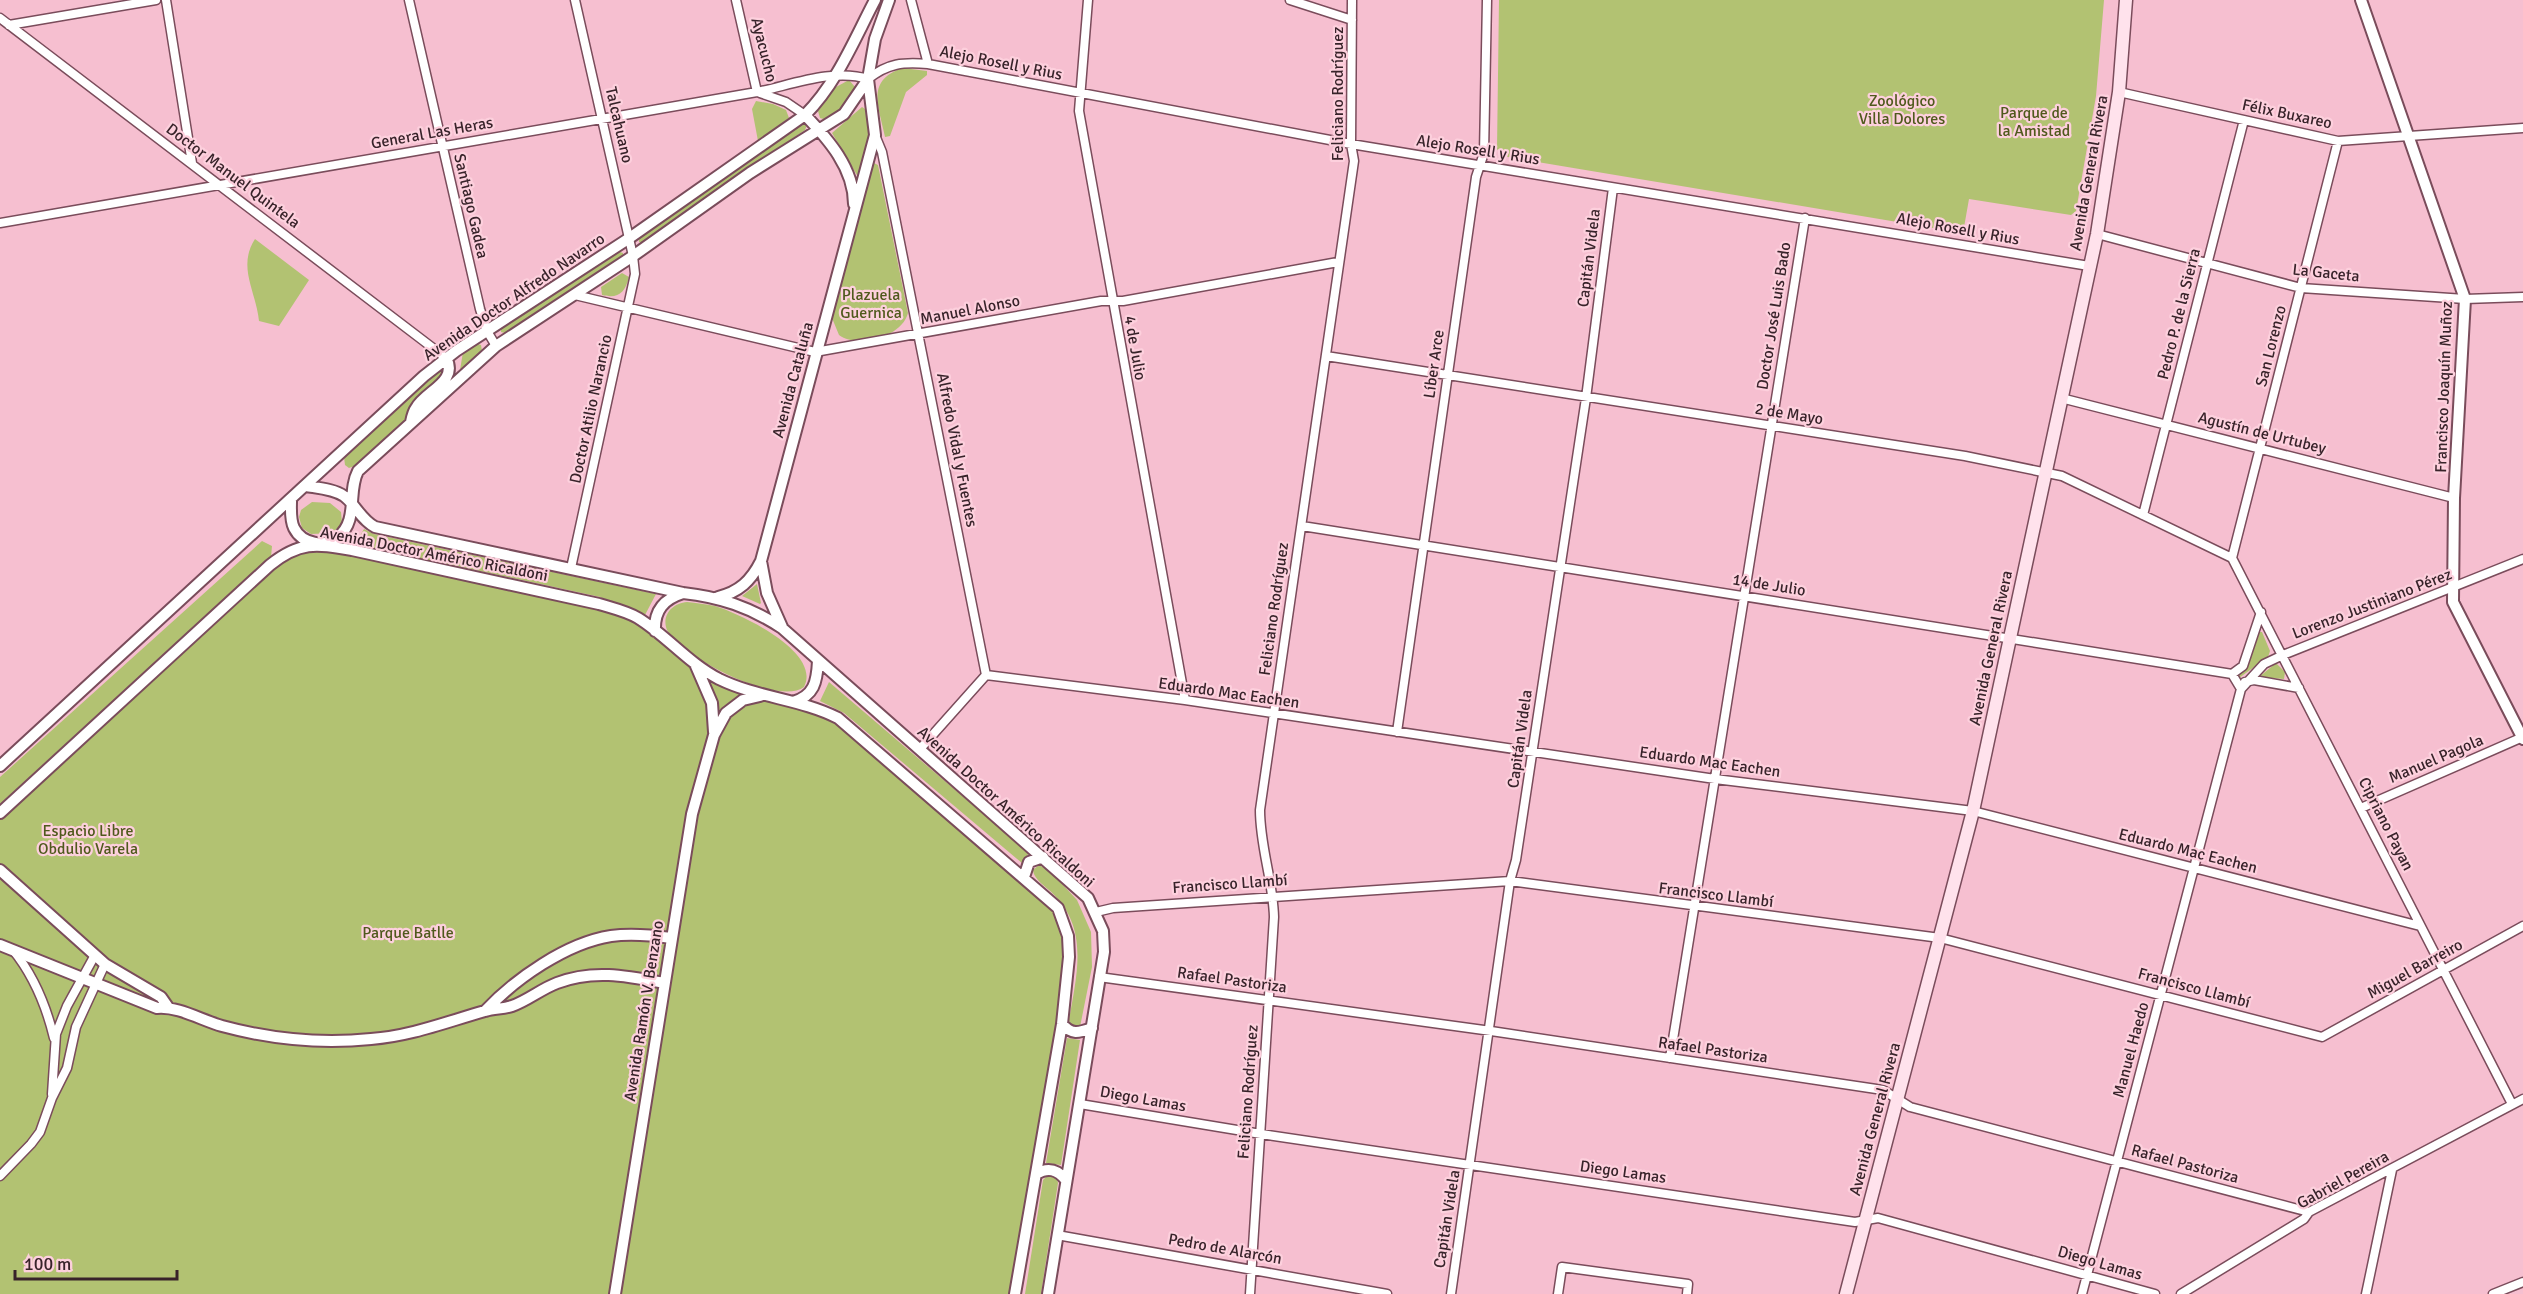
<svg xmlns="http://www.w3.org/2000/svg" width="2523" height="1294" viewBox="0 0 2523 1294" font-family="Signika,sans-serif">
<rect width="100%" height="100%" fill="#f6bfd0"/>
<!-- green -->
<path fill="#b2c272" d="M1499,0H2104L2096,96L2076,211L2071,215L1969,199L1963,233L1502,156L1497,149Z
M903,68L927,71V75L906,92L890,136L885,137C879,107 865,80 903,68Z
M849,80L855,87L841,109L827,120L820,118L818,111L836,87Z
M756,101L773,104L786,110L789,118L758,141L752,109Z
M862,107L865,109C870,129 870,162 858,177L832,133Z
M802,124L807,125L805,130L642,243L639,242V239Z
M872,162L878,165L908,313C902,337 858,349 839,335L832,318Z
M255,239L309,280L279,326L259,321C256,291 237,267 255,239Z
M620,252L623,253V257L505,333L501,332V329Z
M622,273L629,277C625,293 618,299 602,295L601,287Z
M478,344L481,345L482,351L433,396L460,370L463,352Z
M440,370L444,374L407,420L357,465L349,468L345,465L344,457Z
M312,502L330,503L341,512L342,523L335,533L311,534L302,528L299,517L301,510Z
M364,529L374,534L656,594L645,615L600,597L355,544Z
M262,541L272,546L271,557L0,804V777Z
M317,544L626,613L716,677L826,711L1058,908L1069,957L1015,1294H0V813L270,565Z
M757,584L761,603L760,604L742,596Z
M687,602C696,603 706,604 715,606C741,614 822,652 804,687C779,707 680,657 667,630C661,615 673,603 687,602Z
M2258,632H2262L2270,651L2268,657L2239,678L2238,675L2246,668Z
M2276,663L2285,672L2284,679L2259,677Z
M829,682L1029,853L1022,863L844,713L820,701Z
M1039,865L1050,871L1077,900L1091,932L1092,967L1080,1027L1071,1026L1069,1020C1076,978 1089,932 1056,897C1049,888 1034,881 1033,870Z
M1067,1038L1080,1040L1061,1165L1046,1163Z
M1047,1176L1057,1178L1058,1183L1041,1294H1025L1043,1180Z"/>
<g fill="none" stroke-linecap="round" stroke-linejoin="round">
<!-- minor casing -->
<g stroke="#7a4c5b" stroke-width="11">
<path id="minor" d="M166,0L192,163
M409,0L480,309L487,331L496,346
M736,0L757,92
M911,0L928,64
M1088,0L1079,111L1185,700
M1290,0L1352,20
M0,18L446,358
M9,25L156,0
M2119,92L2338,141L2523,128
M760,93L786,102L805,115
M875,135L882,152L986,675
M0,223L757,92C791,85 834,68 868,79C888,63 903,62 928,64L1351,144L2089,266
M2097,234L2301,288L2465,299L2523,297
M575,295L815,352L1101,301H1123L1338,262
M1326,356L1965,456L2062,476L2232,558
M2061,398L2454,498
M2143,515L2244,120
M1302,526L2232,674
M2232,558L2512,1104
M2232,558L2338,141
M571,568L635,274L633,256L575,0
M2232,674L2243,666L2261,612
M986,675L1185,700L1715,779L1973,811L2420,926
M2245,682L2254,680L2299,688
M2241,689L2264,664L2283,655L2523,559
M1397,732L1476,177L1484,153L1487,0
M920,749L986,675
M2361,808L2523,737
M1096,912L1113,908L1510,881L1940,938L2322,1037L2523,926
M13,950C34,976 46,1005 54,1038
M1099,977L1491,1031L1883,1090L1910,1107L2309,1212
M1670,1058L1805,218
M52,1094L56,1034L67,1006L95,955
M1080,1104L1261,1134L1855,1222L1878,1218L2155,1294
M0,1176L31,1144L40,1132L52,1098L67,1068L76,1027L105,964
M1057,1235L1387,1294
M1250,1294L1274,917C1273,880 1260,847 1260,810L1354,161L1351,144L1352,0
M1451,1294L1510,881L1516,860L1586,398L1613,188
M1558,1294L1562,1267L1688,1284L1687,1294
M2082,1294L2241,689L2232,674
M2181,1294L2304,1219L2309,1212L2523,1099
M2366,1294L2392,1170
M2493,1294L2523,1282"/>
</g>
<!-- tertiary casing -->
<g stroke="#7a4c5b" stroke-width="14">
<path id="tertiary" d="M2361,0L2465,299L2454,498L2453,602L2523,739
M805,115C828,139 854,168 854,204
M411,422C412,417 413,412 416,408C425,391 459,382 446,358
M306,486C318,488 334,489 344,496C356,505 361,520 375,527L683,593C720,597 750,607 782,628L1088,898L1103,931L1104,952L1048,1294
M291,501C291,509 290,520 294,528C302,544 325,548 338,537C359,520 347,492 358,471L496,346L633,256L750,173L844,114L868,79L875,39L889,0
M761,561L767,593L782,627
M718,597C739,592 751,581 761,561L875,135L868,79
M655,631C654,610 664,599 683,593
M696,666L712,703L714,732
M793,702C814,696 817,682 818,661
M0,766L424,376L456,351L628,239L805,115C837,83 854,40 875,0
M0,813L270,565C300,541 316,544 352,550L599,604C612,608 626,611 638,618C667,636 688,663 719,679C758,698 801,699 838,718L1058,908L1068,936L1069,957L1062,1024L1015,1294
M0,870L105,964L161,997L168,1007
M1024,877L1029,862L1043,857
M0,945L157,1008C178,1006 201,1020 222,1026C270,1039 321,1044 371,1039C411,1036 446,1022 485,1011C494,1008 503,1009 512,1006C527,1001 541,989 557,983C593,969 627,976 664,983
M485,1011C515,979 566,943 611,936C631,933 651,935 671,938
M1062,1024C1072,1035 1078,1033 1092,1028
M1036,1174C1048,1167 1057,1169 1066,1180
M615,1294L692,814L714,735L726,713L743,700L760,696"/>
</g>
<!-- secondary casing -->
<g stroke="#7a4c5b" stroke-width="15">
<path id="secondary" d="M1846,1294L1973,811L2010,638L2097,234L2119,92L2126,0"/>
</g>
<!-- minor -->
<use href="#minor" stroke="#fff" stroke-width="8"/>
<!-- tertiary -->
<use href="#tertiary" stroke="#fff" stroke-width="10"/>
<!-- secondary -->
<use href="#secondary" stroke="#ffe2ec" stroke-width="12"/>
</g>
<g text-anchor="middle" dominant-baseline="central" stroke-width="4.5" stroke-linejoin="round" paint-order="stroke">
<!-- street labels -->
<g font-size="16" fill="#38232a" stroke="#fdd0dd">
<text transform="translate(764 50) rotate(76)">Ayacucho</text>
<text transform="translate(1001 63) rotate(11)">Alejo Rosell y Rius</text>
<text transform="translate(1338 94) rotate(-90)">Feliciano Rodríguez</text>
<text transform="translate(2287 114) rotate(12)">Félix Buxareo</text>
<text transform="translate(619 125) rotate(77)">Talcahuano</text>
<text transform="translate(432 133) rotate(-10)">General Las Heras</text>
<text transform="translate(1478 150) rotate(9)">Alejo Rosell y Rius</text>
<text transform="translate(2089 173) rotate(-80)">Avenida General Rivera</text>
<text transform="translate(233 176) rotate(37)">Doctor Manuel Quintela</text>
<text transform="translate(471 206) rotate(77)">Santiago Gadea</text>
<text transform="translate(1958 229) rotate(10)">Alejo Rosell y Rius</text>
<text transform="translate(1589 258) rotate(-83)">Capitán Videla</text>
<text transform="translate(2326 273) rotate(6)">La Gaceta</text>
<text transform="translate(514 297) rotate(-34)">Avenida Doctor Alfredo Navarro</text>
<text transform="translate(970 310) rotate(-11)">Manuel Alonso</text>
<text transform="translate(2179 314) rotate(-76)">Pedro P. de la Sierra</text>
<text transform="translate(1774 316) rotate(-81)">Doctor José Luis Bado</text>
<text transform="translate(2271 346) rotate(-76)">San Lorenzo</text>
<text transform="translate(1135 348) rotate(80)">4 de Julio</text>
<text transform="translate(1434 364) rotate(-82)">Líber Arce</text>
<text transform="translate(793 380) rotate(-75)">Avenida Cataluña</text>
<text transform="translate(2444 387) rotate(-88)">Francisco Joaquín Muñoz</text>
<text transform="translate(591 409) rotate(-78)">Doctor Atilio Narancio</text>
<text transform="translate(1789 414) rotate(9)">2 de Mayo</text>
<text transform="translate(2262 433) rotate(14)">Agustín de Urtubey</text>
<text transform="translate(957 450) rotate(79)">Alfredo Vidal y Fuentes</text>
<text transform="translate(434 554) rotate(11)">Avenida Doctor Américo Ricaldoni</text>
<text transform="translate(1769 585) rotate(9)">14 de Julio</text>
<text transform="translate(2372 604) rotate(-21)">Lorenzo Justiniano Pérez</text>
<text transform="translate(1274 609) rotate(-82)">Feliciano Rodríguez</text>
<text transform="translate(1991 648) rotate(-78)">Avenida General Rivera</text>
<text transform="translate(1229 693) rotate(8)">Eduardo Mac Eachen</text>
<text transform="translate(1520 739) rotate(-82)">Capitán Videla</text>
<text transform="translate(2436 759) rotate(-23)">Manuel Pagola</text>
<text transform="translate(1710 762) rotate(8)">Eduardo Mac Eachen</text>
<text transform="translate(1006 807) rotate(42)">Avenida Doctor Américo Ricaldoni</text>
<text transform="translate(2386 824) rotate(63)">Cipriano Payan</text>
<text transform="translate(2188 851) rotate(14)">Eduardo Mac Eachen</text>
<text transform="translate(1230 884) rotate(-4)">Francisco Llambí</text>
<text transform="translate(1716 895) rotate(7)">Francisco Llambí</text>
<text transform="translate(2415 969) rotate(-29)">Miguel Barreiro</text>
<text transform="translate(1232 980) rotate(8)">Rafael Pastoriza</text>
<text transform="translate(2194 988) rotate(15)">Francisco Llambí</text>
<text transform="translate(644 1011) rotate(-81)">Avenida Ramón V. Benzano</text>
<text transform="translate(1713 1050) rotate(8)">Rafael Pastoriza</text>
<text transform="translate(2131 1050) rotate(-75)">Manuel Haedo</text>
<text transform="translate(1248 1092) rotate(-86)">Feliciano Rodríguez</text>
<text transform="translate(1143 1099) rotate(10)">Diego Lamas</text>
<text transform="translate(1875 1119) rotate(-75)">Avenida General Rivera</text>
<text transform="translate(2185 1164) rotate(15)">Rafael Pastoriza</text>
<text transform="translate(1623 1172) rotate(8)">Diego Lamas</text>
<text transform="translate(2343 1180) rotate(-29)">Gabriel Pereira</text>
<text transform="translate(1447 1219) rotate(-81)">Capitán Videla</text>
<text transform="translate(1225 1249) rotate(10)">Pedro de Alarcón</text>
<text transform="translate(2100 1263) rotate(16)">Diego Lamas</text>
</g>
<!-- park labels -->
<g font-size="16" fill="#4f591c" stroke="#fdd0dd">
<text x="1902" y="101">Zoológico<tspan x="1902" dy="18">Villa Dolores</tspan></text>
<text x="2034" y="113">Parque de<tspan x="2034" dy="18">la Amistad</tspan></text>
<text x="871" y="295">Plazuela<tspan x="871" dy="18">Guernica</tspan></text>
<text x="88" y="831">Espacio Libre<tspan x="88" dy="18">Obdulio Varela</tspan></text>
<text x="408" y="933">Parque Batlle</text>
</g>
</g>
<!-- scale -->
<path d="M15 1270v9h162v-9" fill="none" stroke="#38232a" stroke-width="3"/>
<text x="24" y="1270" font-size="18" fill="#38232a" stroke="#fdd0dd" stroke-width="4.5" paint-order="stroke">100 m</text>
</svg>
